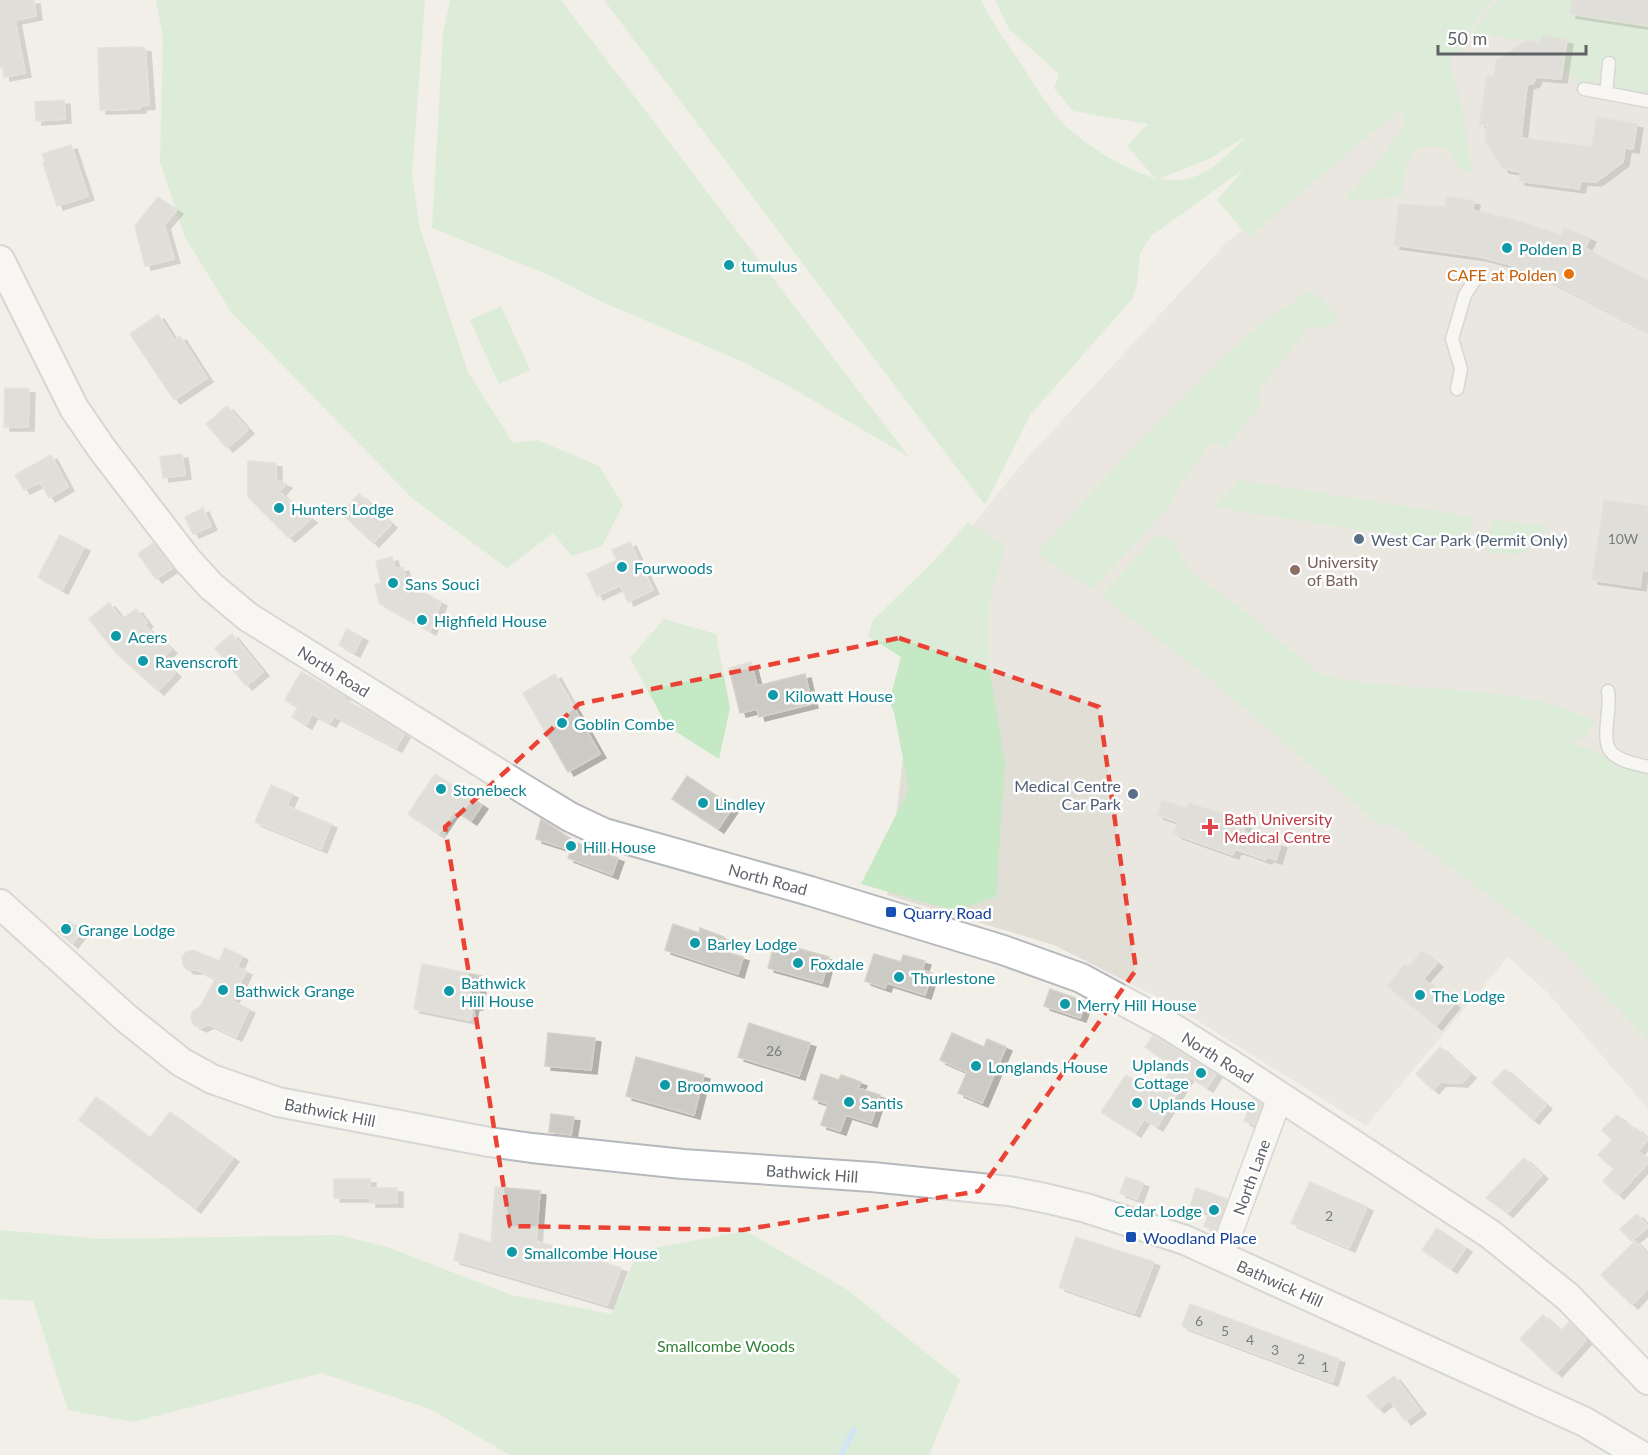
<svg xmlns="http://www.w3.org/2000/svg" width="1648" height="1455" viewBox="0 0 1648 1455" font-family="Lato,sans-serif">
<defs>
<filter id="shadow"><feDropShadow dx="6" dy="4" stdDeviation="0" flood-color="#0004"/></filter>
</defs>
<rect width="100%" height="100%" fill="#f1efe8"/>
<!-- education -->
<path fill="#e1ded6" d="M1473,0H1648V1109L1548,993L1508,957L1366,1126L1171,1004L1054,945L887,895L912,681L955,547L1019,467L1225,244L1352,139Z"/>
<!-- green -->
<path fill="#c5e8c5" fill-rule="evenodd" d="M156,0H425L412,175L420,229L468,372L513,443L537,440L599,466L623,505L602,546L572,556L553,533L507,568L412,498L231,312L185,237L160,162L163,38Z
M450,0H561L909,457L787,385L743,362L602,302L551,276L432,228L443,34Z
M604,0H981C991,21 1004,39 1017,58C1031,79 1051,113 1069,129C1094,151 1124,168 1156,179L1127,146L1148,124L1073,111L1054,88L1059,74L1009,29L995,0H1492L1474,22L1463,47L1449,60L1462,108L1472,172L1459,167L1449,150L1435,146L1415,149L1406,164L1401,197L1344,201C1356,186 1402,137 1404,122C1404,117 1402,111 1401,108L1249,237L1217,200L1244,169L1151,236L1140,253L1137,285L1132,299L1030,415L985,505ZM1245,137C1242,142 1234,148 1228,154C1207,174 1189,184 1159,179L1209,159Z
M1498,0H1648V97L1619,92L1610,83L1611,72H1600L1592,85L1578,87L1576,81L1562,66V46L1471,33Z
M1310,290L1322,299L1338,317L1326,328L1310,325L1256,394L1263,401L1226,448L1213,441L1178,487L1172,504L1092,590L1037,553L1117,465L1210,371L1251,332Z
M501,306L530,370L499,384L470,320Z
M1239,480L1472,517L1468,547L1214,507Z
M1492,519L1544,526L1548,529L1524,554L1491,553L1487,552Z
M968,522L1005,547L989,602L988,634L990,671L1005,764L996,897L955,911L861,884L909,789L894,712L889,702L901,657L868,636L873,620L935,560Z
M1157,536L1172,539L1191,573L1233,602L1317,672C1340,681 1365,683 1389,685C1458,692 1533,689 1596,722L1584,737L1570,742L1648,775V1040L1564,952L1392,824L1381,826L1209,678L1106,600L1103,596L1104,592Z
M664,619L716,634L730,708L719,759L667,726L630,658Z
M0,1230L102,1239L339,1235L387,1247L511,1295L612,1314L638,1251L746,1231L846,1289L960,1380L929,1455H510L430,1409L321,1373L133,1422L68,1410L33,1301L0,1299Z"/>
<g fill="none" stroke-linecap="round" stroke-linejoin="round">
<!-- stream -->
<path stroke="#aadaff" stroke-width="6" d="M841,1455L854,1430"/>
</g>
<!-- building -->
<path fill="#cccac5" stroke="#d6d1c6" stroke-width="1.5" filter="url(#shadow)" d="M0,0H34L36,16L15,20L25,73L4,77L3,68H0Z
M1572,0H1648V26L1570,14Z
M1542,36L1567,40L1561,79L1536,77L1534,83L1527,85L1521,138L1592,147L1597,117L1637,124L1633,149L1625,148L1623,162L1596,182L1581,181L1579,189L1519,181L1521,172L1503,169L1485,140L1487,126L1479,124L1487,76H1494L1496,61L1527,40L1540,43Z
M138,47L145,48L149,105L140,106V109L100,110L98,48Z
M64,100L65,119L36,121L35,102Z
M71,145L88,196L57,206L43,163L45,162L42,154Z
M1447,196L1474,201L1473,210L1518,221L1561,235L1564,228L1590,238L1585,248L1648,280V332L1538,275L1514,266L1481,257L1394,245L1399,204L1445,207Z
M158,197L177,210L164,225L174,259L145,266L135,226Z
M158,315L174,340L180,336L207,378L174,400L130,334Z
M5,388L29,389L28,427H4Z
M227,406L248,430L227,448L206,424Z
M182,454L185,475L163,478L160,457Z
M51,455L68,487L49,498L40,482L24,490L15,475Z
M248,461L276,463V480L286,484L279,492L311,519L289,538L248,497Z
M359,494L391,524L373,543L341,513Z
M1604,500L1648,506V571L1642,570L1640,587L1592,580Z
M203,508L211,526L193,534L185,517Z
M60,535L84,547L62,590L38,577Z
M630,542L653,590L628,602L620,585L597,596L587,574L617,560L612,550Z
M153,543L172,568L156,579L138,554Z
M392,557L395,569L403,567L406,582L441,602L430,631L379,603L375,584L381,583L376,561Z
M109,603L122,619L136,609L147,623L144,625L171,649L161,660L175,673L158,691L117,654L89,619Z
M347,629L362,637L354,653L339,645Z
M232,634L263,672L246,686L215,648Z
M751,662L757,686L805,674L812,704L759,717L757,709L740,713L729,668Z
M301,672L340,694L344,697L343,699L374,715L404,734L396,748L334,716L330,723L312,714L306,725L292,717L298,707L285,700Z
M555,674L600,754L568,772L523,693Z
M435,774L482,805L471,821L454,810L438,834L408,814Z
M687,776L733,807L718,829L672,799Z
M271,785L292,794L287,806L331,824L321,849L255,822Z
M1162,800L1187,808L1189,803L1246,822L1243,831L1281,844L1276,860L1267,857L1266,860L1235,849L1233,855L1177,835L1174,833L1178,822L1157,815Z
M541,819L577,843L618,858L612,875L568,858L571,850L536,839Z
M69,921L81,932L72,944L58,932Z
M673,924L699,933L700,928L724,937L720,950L743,957L738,974L665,950Z
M775,942L829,957L822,983L768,968Z
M225,948L242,956L237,967L246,971L232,1001L249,1009L236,1037L208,1024L201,1028L194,1025L191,1019L192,1012L200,1007L215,979L198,970H188L183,965L182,957L186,952L193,950L219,961Z
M1422,951L1437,963L1423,979L1454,1004L1436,1026L1387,986L1405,964L1408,967Z
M874,954L901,962L903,955L925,961L922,970L932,973L925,995L887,983L885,988L865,981Z
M422,964L482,976L477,1006H473L470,1020L414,1009Z
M1050,989L1086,1002L1080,1018L1044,1006Z
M749,1023L810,1043L799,1076L738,1057Z
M548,1033L595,1038L591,1070L545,1066Z
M952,1033L984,1047L987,1039L1006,1047L982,1103L958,1093L967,1072L940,1060Z
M1153,1036L1216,1074L1207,1088L1188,1076L1157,1127L1144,1119L1135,1133L1101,1112L1126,1075L1157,1094L1173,1066L1145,1047Z
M1440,1047L1470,1074L1462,1083L1440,1082L1433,1090L1416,1074Z
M636,1057L704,1075L694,1115L626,1096Z
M1505,1069L1546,1105L1533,1120L1492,1083Z
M821,1074L839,1080L841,1075L861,1082L858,1088L880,1095L871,1123L846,1115L840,1131L821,1125L828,1104L813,1099Z
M96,1097L150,1138L170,1112L233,1158L195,1209L79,1120Z
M1253,1098L1262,1104L1254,1125L1244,1121Z
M551,1114L574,1117L571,1135L549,1132Z
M1617,1115L1633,1129L1636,1128L1648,1139L1638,1151L1648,1160V1163L1618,1195L1603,1181L1614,1169L1598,1155L1612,1140L1602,1130Z
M1524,1158L1542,1175L1507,1213L1486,1198Z
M1126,1177L1143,1183L1137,1199L1120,1193Z
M334,1179H370V1188H397V1203H370V1198H334Z
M1310,1182L1367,1207L1349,1248L1291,1223Z
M495,1187L540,1191L536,1241L621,1268L607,1305L454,1260L460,1233L491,1243Z
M1196,1188L1227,1199L1216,1230L1204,1226L1209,1213L1190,1207Z
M1637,1214L1648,1227L1631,1241L1620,1229Z
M1437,1228L1466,1248L1451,1269L1422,1250Z
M1076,1237L1154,1262L1134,1313L1059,1287Z
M1635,1241L1648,1255V1288L1632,1305L1601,1275Z
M1190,1304L1339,1359L1332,1382L1182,1326Z
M1543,1315L1560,1331L1569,1322L1586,1340L1556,1373L1520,1339Z
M1394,1376L1420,1410L1405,1421L1390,1400L1378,1409L1367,1396Z"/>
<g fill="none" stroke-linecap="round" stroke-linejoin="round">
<!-- service casing -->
<g stroke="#b5b8bc" stroke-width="15">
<path id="service" d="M1584,89L1648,101
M1606,93L1609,63
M1457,389L1461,369L1452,339L1465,295L1477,276
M1608,691C1612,708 1599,743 1613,754C1622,762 1637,764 1648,767"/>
</g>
<!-- minor casing -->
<g stroke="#b5b8bc" stroke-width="27">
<path id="minor" d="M1221,1257L1280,1097"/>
</g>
<!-- tertiary casing -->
<g stroke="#b5b8bc" stroke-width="32">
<path id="tertiary" d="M0,260L74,408L102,449L188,561L211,586L248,617L527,791L570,817L604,833L810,891L1003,950L1081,978L1168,1025L1235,1067L1490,1234L1568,1297L1648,1380
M0,904L126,1018L181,1062L212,1079L278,1102L489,1142L532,1148L683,1164L872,1177L1009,1191L1049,1199L1086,1208L1185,1240L1585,1422L1640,1455"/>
</g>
<!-- service -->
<use href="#service" stroke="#fff" stroke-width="12"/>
<!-- minor -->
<use href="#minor" stroke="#fff" stroke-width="24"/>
<!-- tertiary -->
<use href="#tertiary" stroke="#fff" stroke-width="28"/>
</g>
<!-- marked area -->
<path d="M0 0H1648V1455H0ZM899,638L1099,707L1136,970L979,1191L742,1230L510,1226L445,827L579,704Z" fill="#f1efe8" fill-opacity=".55" fill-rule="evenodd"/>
<path fill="none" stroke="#ea4335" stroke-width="4.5" stroke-dasharray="12 8" stroke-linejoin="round" d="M899,638L1099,707L1136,970L979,1191L742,1230L510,1226L445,827L579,704Z"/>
<!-- markers -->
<g fill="#0f9aa8" stroke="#fff" stroke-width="2">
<circle cx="1507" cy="248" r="6"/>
<circle cx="729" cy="265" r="6"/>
<circle cx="279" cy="508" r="6"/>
<circle cx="622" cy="567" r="6"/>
<circle cx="393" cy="583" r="6"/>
<circle cx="422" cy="620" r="6"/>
<circle cx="116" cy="636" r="6"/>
<circle cx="143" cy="661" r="6"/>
<circle cx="773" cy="695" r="6"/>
<circle cx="562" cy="723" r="6"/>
<circle cx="441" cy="789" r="6"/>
<circle cx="703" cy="803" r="6"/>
<circle cx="571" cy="846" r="6"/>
<circle cx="66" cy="929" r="6"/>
<circle cx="695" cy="943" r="6"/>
<circle cx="798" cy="963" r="6"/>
<circle cx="899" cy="977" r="6"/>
<circle cx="223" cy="990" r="6"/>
<circle cx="449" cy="991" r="6"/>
<circle cx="1420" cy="995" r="6"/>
<circle cx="1065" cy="1004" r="6"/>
<circle cx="976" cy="1066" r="6"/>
<circle cx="1201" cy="1073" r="6"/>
<circle cx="665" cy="1085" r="6"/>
<circle cx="849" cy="1102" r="6"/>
<circle cx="1137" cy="1103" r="6"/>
<circle cx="1214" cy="1210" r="6"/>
<circle cx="512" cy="1252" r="6"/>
</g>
<circle fill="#e8710a" stroke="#fff" stroke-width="2" cx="1569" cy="274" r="6"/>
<g fill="#5c6f8a" stroke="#fff" stroke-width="2">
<circle cx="1359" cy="539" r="6"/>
<circle cx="1133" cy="794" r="6"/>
</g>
<circle fill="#8d6e63" stroke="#fff" stroke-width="2" cx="1295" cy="570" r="6"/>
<path fill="#e0444e" stroke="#fff" stroke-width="2" d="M1207 818h6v6h6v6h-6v6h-6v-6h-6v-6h6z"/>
<g fill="#1a4fb4" stroke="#fff" stroke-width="2">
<rect x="885" y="906" width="12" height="12" rx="3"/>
<rect x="1125" y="1231" width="12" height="12" rx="3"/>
</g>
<g text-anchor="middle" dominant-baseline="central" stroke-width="5" stroke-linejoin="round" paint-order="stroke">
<!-- number labels -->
<g font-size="14" fill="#7a7d7f">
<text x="1623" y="538">10W</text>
<text x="774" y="1050">26</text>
<text x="1329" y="1215">2</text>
<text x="1199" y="1320">6</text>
<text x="1225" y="1330">5</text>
<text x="1250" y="1339">4</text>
<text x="1275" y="1349">3</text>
<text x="1301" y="1358">2</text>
<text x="1325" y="1366">1</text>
</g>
<!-- culture labels -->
<g font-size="16" fill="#0d838f" stroke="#fff" text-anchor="start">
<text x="1519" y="248">Polden B</text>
<text x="741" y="265">tumulus</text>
<text x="291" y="508">Hunters Lodge</text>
<text x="634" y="567">Fourwoods</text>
<text x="405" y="583">Sans Souci</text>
<text x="434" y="620">Highfield House</text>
<text x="128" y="636">Acers</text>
<text x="155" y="661">Ravenscroft</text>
<text x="785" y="695">Kilowatt House</text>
<text x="574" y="723">Goblin Combe</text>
<text x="453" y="789">Stonebeck</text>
<text x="715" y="803">Lindley</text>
<text x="583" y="846">Hill House</text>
<text x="78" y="929">Grange Lodge</text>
<text x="707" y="943">Barley Lodge</text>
<text x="810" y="963">Foxdale</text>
<text x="911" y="977">Thurlestone</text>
<text x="461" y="982">Bathwick<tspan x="461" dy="18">Hill House</tspan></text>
<text x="235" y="990">Bathwick Grange</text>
<text x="1432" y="995">The Lodge</text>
<text x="1077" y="1004">Merry Hill House</text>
<text x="1189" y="1064" text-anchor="end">Uplands<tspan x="1189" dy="18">Cottage</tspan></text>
<text x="988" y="1066">Longlands House</text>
<text x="677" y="1085">Broomwood</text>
<text x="861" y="1102">Santis</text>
<text x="1149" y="1103">Uplands House</text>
<text x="1202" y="1210" text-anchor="end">Cedar Lodge</text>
<text x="524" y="1252">Smallcombe House</text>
</g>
<!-- food labels -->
<g font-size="16" fill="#c56008" stroke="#fff" text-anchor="end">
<text x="1557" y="274">CAFE at Polden</text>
</g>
<!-- service labels -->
<g font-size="16" fill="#4e5e75" stroke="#fff" text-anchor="start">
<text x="1371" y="539">West Car Park (Permit Only)</text>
<text x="1121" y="785" text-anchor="end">Medical Centre<tspan x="1121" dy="18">Car Park</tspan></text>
</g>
<!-- education labels -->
<g font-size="16" fill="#785e54" stroke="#fff" text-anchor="start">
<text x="1307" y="561">University<tspan x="1307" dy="18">of Bath</tspan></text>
</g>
<!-- street labels -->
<g font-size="16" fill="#5f6368" stroke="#fff">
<text transform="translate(334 671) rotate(32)">North Road</text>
<text transform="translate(768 879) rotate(15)">North Road</text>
<text transform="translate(1218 1057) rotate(32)">North Road</text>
<text transform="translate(330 1112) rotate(11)">Bathwick Hill</text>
<text transform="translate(812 1173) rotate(4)">Bathwick Hill</text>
<text transform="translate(1251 1177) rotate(-70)">North Lane</text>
<text transform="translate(1280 1283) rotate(24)">Bathwick Hill</text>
</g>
<!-- health labels -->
<g font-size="16" fill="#be3a42" stroke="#fff" text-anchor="start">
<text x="1224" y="818">Bath University<tspan x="1224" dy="18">Medical Centre</tspan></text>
</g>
<!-- transit labels -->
<g font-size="16" fill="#164399" stroke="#fff" text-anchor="start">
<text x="903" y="912">Quarry Road</text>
<text x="1143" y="1237">Woodland Place</text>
</g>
<!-- park labels -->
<g font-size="16" fill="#348238" stroke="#fff">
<text x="726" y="1345">Smallcombe Woods</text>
</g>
</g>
<!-- scale -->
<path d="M1438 45v9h148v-9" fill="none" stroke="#5f6368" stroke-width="3"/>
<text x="1447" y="45" font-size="18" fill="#5f6368" stroke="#ffffff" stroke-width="4.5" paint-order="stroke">50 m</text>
</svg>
